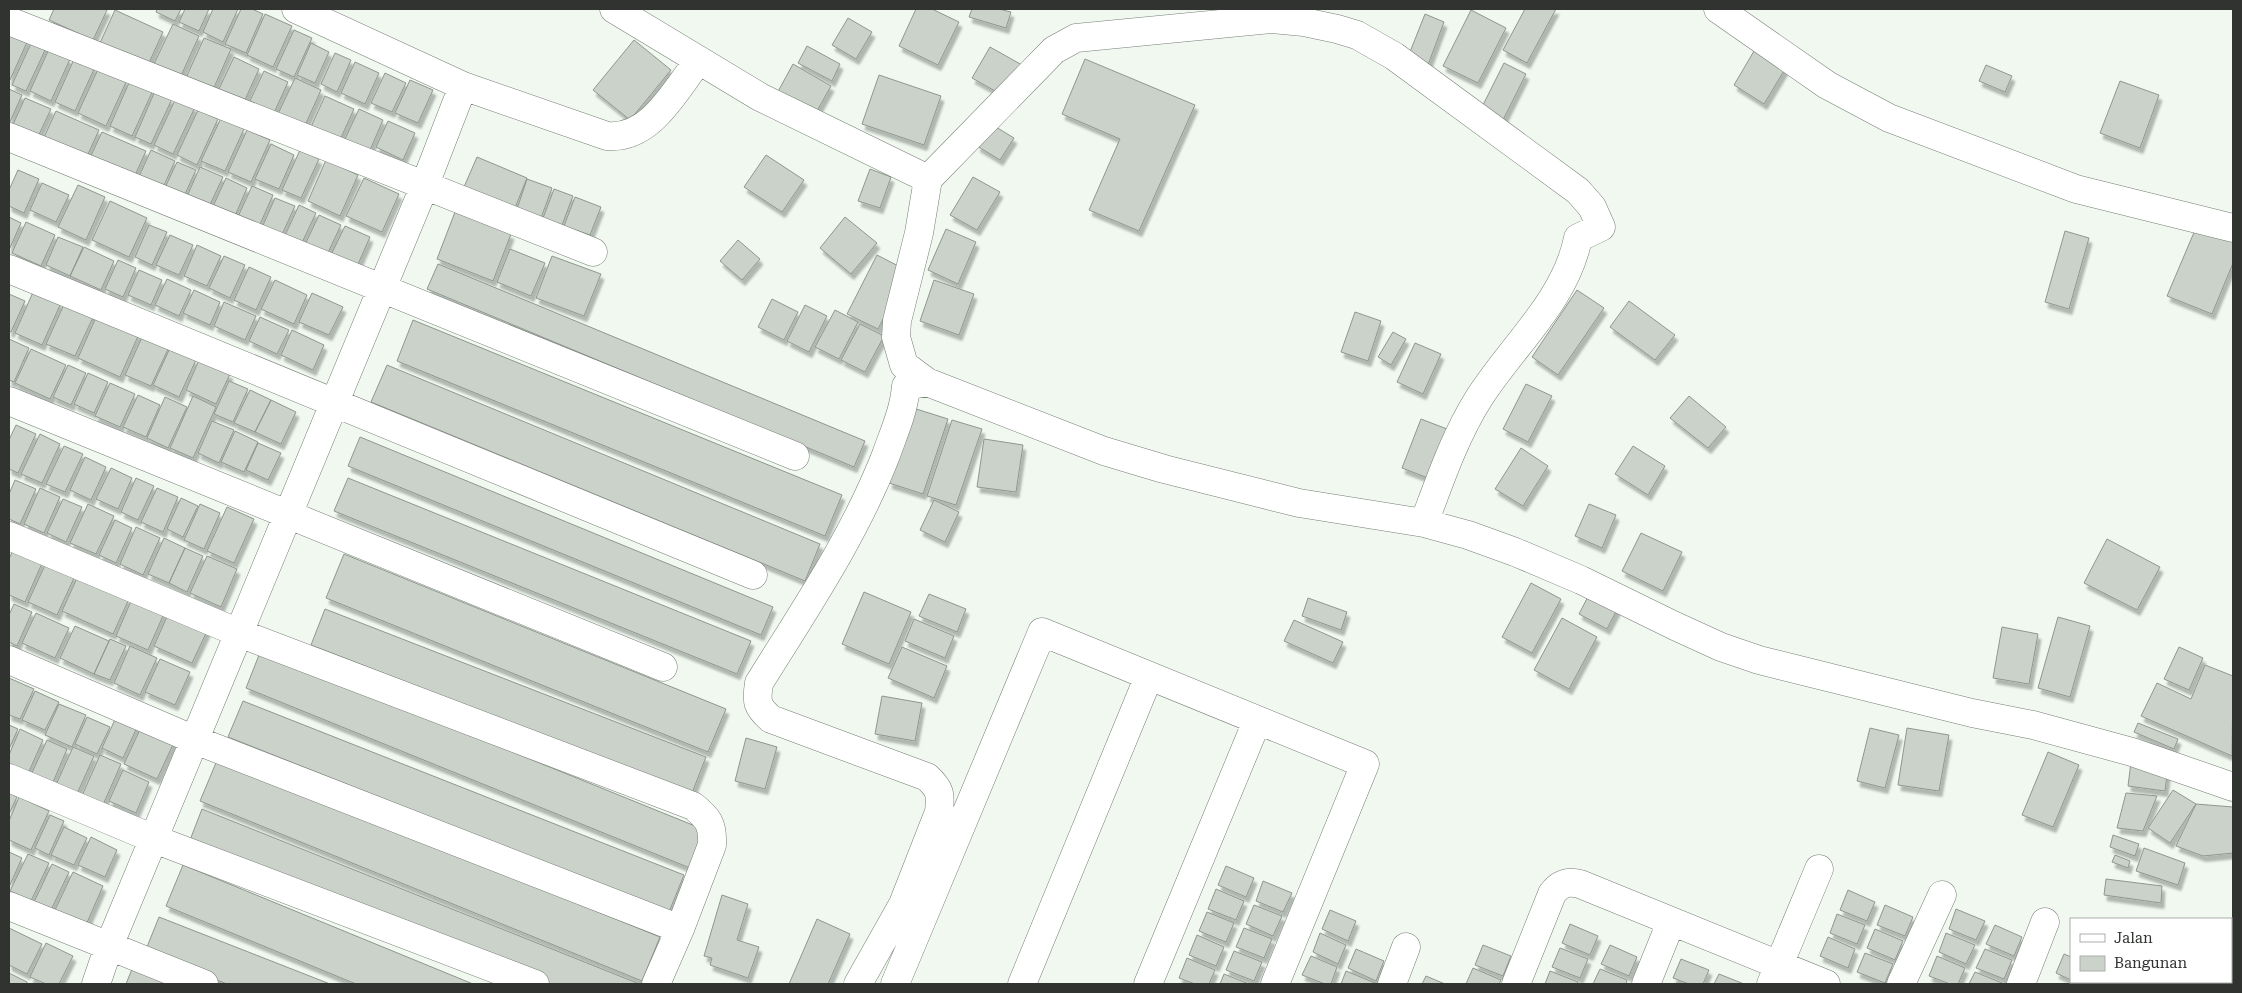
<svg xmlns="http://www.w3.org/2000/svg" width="2242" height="993" viewBox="0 0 2242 993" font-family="'Roboto Serif',serif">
<defs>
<filter id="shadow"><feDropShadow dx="3" dy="5.5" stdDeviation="1" flood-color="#0004"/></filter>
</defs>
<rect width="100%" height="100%" fill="#f0f8f0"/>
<!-- building -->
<path fill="#cbd2ca" stroke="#8f968e" filter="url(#shadow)" d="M54,9H106L107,10L93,40L49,20Z
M157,9H181L175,21L156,12Z
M185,9H209L199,31L179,22Z
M213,9H238L223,42L203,32Z
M241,9H252L263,14L246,53L225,44Z
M916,9H932L959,22L938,65L899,46Z
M972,9H999L1011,12L1006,28L969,17Z
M1525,9H1556L1527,63L1503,50Z
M115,10L163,32L148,65L100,43Z
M1471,10L1506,28L1478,83L1443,66Z
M265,14L292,26L273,67L247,55Z
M1425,14L1444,22L1428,65L1408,57Z
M848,18L872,32L856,59L832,45Z
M173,24L199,36L180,78L153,66Z
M294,30L312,38L294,77L276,69Z
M9,31L28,40L10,80H9Z
M204,38L231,49L212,92L185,80Z
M33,39L47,46L26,91L12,85Z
M634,40L671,70L630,120L593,90Z
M311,43L329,52L315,83L297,75Z
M807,46L840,64L832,81L798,63Z
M1757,46L1788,64L1764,104L1734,85Z
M990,47L1022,65L1004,96L972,78Z
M49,49L70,59L51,101L30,91Z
M335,53L351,60L337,92L321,84Z
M75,57L95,67L75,111L55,102Z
M234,57L259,69L244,102L218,91Z
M1085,59L1195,105L1139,231L1089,210L1120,139L1062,114Z
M355,62L379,73L365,104L341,93Z
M1504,63L1526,74L1501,124L1479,113Z
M793,64L831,86L813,118L775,97Z
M1986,65L2012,76L2005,92L1979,81Z
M99,67L127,80L106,126L78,113Z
M264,71L288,82L273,115L248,105Z
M385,73L406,83L392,112L371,103Z
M879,75L941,96L924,145L862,124Z
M132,76L155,86L132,136L110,126Z
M295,78L321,90L303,130L276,118Z
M410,80L433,90L418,123L395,113Z
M2120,81L2159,95L2140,148L2100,133Z
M9,89L22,95L9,124Z
M155,91L172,99L151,144L135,137Z
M325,96L354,109L339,142L310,129Z
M25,98L51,109L35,143L10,131Z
M176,98L195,107L173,154L154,145Z
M359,109L383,120L370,150L345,139Z
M198,110L218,119L197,165L177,155Z
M56,111L99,130L84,163L41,144Z
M221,118L244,129L225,171L201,161Z
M388,121L415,133L403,160L376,147Z
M991,124L1014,138L1000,160L977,146Z
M247,130L270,140L251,182L228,172Z
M102,132L146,151L132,182L88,162Z
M271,144L294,155L279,189L255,179Z
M151,150L175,161L160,194L136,183Z
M300,150L319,159L301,198L282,190Z
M766,155L804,180L782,212L744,187Z
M477,157L527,178L515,208L464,187Z
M326,160L358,175L340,216L308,201Z
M177,162L196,170L181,203L162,194Z
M200,167L223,177L206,213L184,203Z
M870,169L891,177L880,208L858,201Z
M18,170L39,179L24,213L9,206V190Z
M973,177L1000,192L977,230L950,215Z
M226,178L247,188L232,223L210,213Z
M364,178L399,194L382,232L346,216Z
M527,179L552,188L541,218L517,209Z
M42,183L69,195L56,222L30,210Z
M78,185L105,197L86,240L58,227Z
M252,186L273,195L257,231L236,221Z
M554,189L573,196L562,225L543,218Z
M575,197L601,207L590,235L564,226Z
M275,198L295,206L279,241L260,232Z
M110,201L147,218L129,257L92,240Z
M299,205L316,213L299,249L282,242Z
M455,212L511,234L493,281L437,259Z
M319,215L341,225L325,259L303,249Z
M9,217L21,223L9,250Z
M845,217L877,243L851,274L820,248Z
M26,222L55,235L41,266L12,253Z
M2198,223L2233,238V263L2212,314L2167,296Z
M149,225L167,232L152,265L135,257Z
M345,226L370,237L355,271L329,259Z
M946,229L976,242L958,284L928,270Z
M2065,231L2089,238L2069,309L2045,302Z
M170,235L193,245L179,275L156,265Z
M58,237L83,247L70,276L46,265Z
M738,240L760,259L742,280L720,261Z
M197,245L221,256L207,286L184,276Z
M84,247L114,261L101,290L70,276Z
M510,249L545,263L531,296L497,282Z
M877,255L908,271L878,329L847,314Z
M224,256L245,265L230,298L209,288Z
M552,256L601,274L584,316L536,298Z
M118,260L136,268L123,297L105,289Z
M438,264L865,441L854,467L427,289Z
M249,267L271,277L256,310L234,300Z
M139,270L162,280L151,305L128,295Z
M167,279L191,290L179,316L155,305Z
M275,280L307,295L294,324L261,309Z
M934,280L974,294L959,335L920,321Z
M34,290L61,303L42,345L15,333Z
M194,290L220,302L210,325L183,313Z
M1577,290L1604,308L1558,375L1532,357Z
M312,293L343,307L329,335L299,322Z
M9,294L25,301L11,332L9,331Z
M772,299L798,312L784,340L758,327Z
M66,300L95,313L75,356L46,344Z
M1629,301L1675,335L1655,360L1610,327Z
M224,302L256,316L245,340L214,326Z
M805,305L827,316L809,352L787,341Z
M835,310L858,322L839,359L815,347Z
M1355,312L1381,321L1368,361L1341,352Z
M97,315L139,334L120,377L78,358Z
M260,317L289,330L277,354L249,341Z
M413,320L842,495L825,536L397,361Z
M860,324L884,336L865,372L841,360Z
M292,330L324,345L313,370L281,355Z
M1393,332L1406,339L1391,365L1378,357Z
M143,335L169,347L151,386L125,375Z
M9,339L29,348L14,382L9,380Z
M1415,343L1441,354L1423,394L1397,382Z
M170,348L196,360L179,397L153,385Z
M31,349L66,365L50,399L15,383Z
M199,360L230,374L216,404L186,390Z
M68,365L86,373L71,405L53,397Z
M387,365L820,544L805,581L371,402Z
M88,373L108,382L94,413L74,404Z
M229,381L248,389L233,422L214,414Z
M110,383L135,394L120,427L95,416Z
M1526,384L1552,396L1528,442L1503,429Z
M250,390L271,400L255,432L234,423Z
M138,395L160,405L146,437L123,427Z
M193,396L216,407L193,458L170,448Z
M1689,396L1726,427L1708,448L1670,418Z
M165,397L187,407L168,448L147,438Z
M271,400L296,412L281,444L255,432Z
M913,408L948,419L923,494L889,483Z
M1421,419L1447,429L1428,478L1402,468Z
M952,420L982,429L956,505L927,496Z
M212,421L234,430L219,463L198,453Z
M16,425L36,434L18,473L9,469V440Z
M235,431L258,442L244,472L221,462Z
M40,434L60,444L42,483L21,474Z
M360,437L773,607L761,635L348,466Z
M984,439L1023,445L1016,492L977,487Z
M258,443L281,453L268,480L246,470Z
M64,446L83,454L65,492L46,484Z
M1633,446L1665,466L1648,495L1615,474Z
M1521,448L1548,466L1523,506L1495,489Z
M85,457L106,467L91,500L70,490Z
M111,468L132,478L118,509L96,499Z
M136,478L154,486L138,520L121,512Z
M348,478L751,641L737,674L334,511Z
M15,480L36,489L20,524L9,519V494Z
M40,488L60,497L44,533L24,524Z
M157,488L178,497L163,532L141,522Z
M181,498L198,506L183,537L167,529Z
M63,499L82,507L66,542L47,533Z
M934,500L959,512L945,542L920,530Z
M88,504L114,516L96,554L70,543Z
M200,504L220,513L204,549L184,540Z
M1589,504L1616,515L1602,548L1575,536Z
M227,507L254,519L234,563L207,551Z
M115,520L132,528L116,563L99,555Z
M136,527L160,538L143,575L120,564Z
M1641,533L1682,552L1663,591L1622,571Z
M164,538L185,548L169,583L148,574Z
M2107,539L2160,567L2137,610L2084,583Z
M14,548L43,561L25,602L9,595V559Z
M185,548L203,556L187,592L169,583Z
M344,554L726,709L708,752L326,598Z
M207,556L237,569L221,607L190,593Z
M46,563L75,576L57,615L28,602Z
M78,576L129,599L113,634L62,611Z
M1531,583L1561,599L1532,653L1502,637Z
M1593,587L1621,602L1607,629L1579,614Z
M864,592L911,612L889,664L842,644Z
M134,594L166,609L148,650L116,636Z
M929,594L966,609L957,632L919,616Z
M1308,598L1347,612L1341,630L1302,616Z
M14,604L32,612L17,646L9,642V615Z
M325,609L706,757L692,793L311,645Z
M169,612L208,629L192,663L154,646Z
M36,613L69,628L55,658L22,643Z
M2058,617L2090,626L2070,697L2038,688Z
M1562,618L1597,637L1569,689L1534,670Z
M914,619L954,636L945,658L905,641Z
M1294,620L1343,642L1333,663L1284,641Z
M75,626L109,641L94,674L60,658Z
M2002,627L2038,634L2029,684L1993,678Z
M110,639L126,646L110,680L94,674Z
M130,646L157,658L140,695L114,683Z
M902,647L947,666L934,698L888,678Z
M2179,647L2203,658L2189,690L2164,679Z
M261,650L705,830L690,868L246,688Z
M160,659L190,672L175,705L145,692Z
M2205,665L2233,676L2232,756L2141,716L2157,683L2191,699Z
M9,678L34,689L20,719L9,715Z
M35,691L59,702L45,730L22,720Z
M882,696L922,703L915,741L875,734Z
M243,701L684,875L669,912L228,737Z
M59,704L86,715L72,747L45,735Z
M118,713L139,723L123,758L102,748Z
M87,717L110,727L97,754L75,744Z
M143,723L176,738L157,779L124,764Z
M2138,723L2178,739L2174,749L2134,732Z
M9,725L18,729L9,749Z
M1870,728L1899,735L1885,788L1857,781Z
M1907,728L1949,735L1939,791L1898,785Z
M20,729L43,740L27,776L9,768V755Z
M746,738L777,747L765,789L735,781Z
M47,740L67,749L51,787L30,777Z
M73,747L94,756L76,796L55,787Z
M2048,752L2079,765L2053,827L2022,815Z
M100,755L121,764L102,807L81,798Z
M218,758L660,937L642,981L200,801Z
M2131,762L2168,767L2165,791L2128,786Z
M123,770L149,782L136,813L109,801Z
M2173,790L2196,804L2170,843L2148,828Z
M9,793L17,797L9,814Z
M2126,793L2157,796L2143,831L2117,828Z
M19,797L49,811L31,850L9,840V821Z
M2196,804L2233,807V853L2203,856L2176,846Z
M202,809L637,983L636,984H551L190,840Z
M50,815L64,821L49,855L35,848Z
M64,827L87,838L74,865L51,855Z
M2113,835L2139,844L2135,856L2110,847Z
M91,837L117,850L105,877L78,865Z
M2144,848L2185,863L2178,885L2136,871Z
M9,852L22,858L9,887Z
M28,854L49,863L31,901L10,891Z
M2115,855L2130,861L2128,868L2112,862Z
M52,864L69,872L51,910L34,902Z
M183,865L473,984H356L166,906Z
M1226,866L1254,878L1246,897L1218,885Z
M73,872L103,886L86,925L55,910Z
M2106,879L2162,886L2161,903L2104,895Z
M1263,881L1292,893L1283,912L1256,901Z
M1216,889L1244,901L1236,920L1208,909Z
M1848,890L1875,902L1867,921L1840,910Z
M722,895L748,904L737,940L759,947L748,978L710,965L712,958L704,956Z
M1254,905L1282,916L1273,936L1246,924Z
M1885,905L1913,917L1905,936L1877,925Z
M1956,909L1985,921L1976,940L1949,929Z
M1330,910L1356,921L1348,941L1322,929Z
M1207,912L1234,923L1226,942L1199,931Z
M1837,914L1865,925L1857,944L1830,933Z
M159,917L330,984H227L145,952Z
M817,919L850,934L828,984H789Z
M1570,924L1598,936L1590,955L1562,943Z
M1995,925L2022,937L2014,956L1986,944Z
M9,928L42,944L27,974L9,965Z
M1244,928L1272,939L1264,958L1236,947Z
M1875,929L1903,941L1895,960L1867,948Z
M1320,933L1346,945L1338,964L1313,952Z
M1946,933L1975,945L1966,964L1939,952Z
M1197,935L1224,947L1216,966L1189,955Z
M1828,937L1855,949L1848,968L1820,956Z
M46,943L73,956L59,984H46L30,977Z
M1483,945L1511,956L1503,976L1475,965Z
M1610,945L1637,957L1629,976L1601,964Z
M1560,948L1588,959L1580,978L1552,967Z
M1356,949L1384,961L1376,981L1348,968Z
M1985,949L2012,960L2004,979L1976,968Z
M1234,951L1262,962L1254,981L1226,970Z
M1865,953L1893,964L1885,983L1857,972Z
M2064,954L2071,957V980L2056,973Z
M1311,956L1337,967L1331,984H1325L1302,975Z
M1937,956L1965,968L1958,984H1950L1929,976Z
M1187,958L1215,970L1209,984H1195L1179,978Z
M1681,959L1709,970L1703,984H1689L1673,978Z
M1473,968L1501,980L1499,984H1466Z
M132,969L169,984H126Z
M1600,969L1627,980L1626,984H1593Z
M1346,971L1375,983L1374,984H1341Z
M1550,971L1578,982L1577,984H1545Z
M1975,972L2002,983V984H1969Z
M9,973L27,982V984H9Z
M1224,974L1249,984H1220Z
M1719,974L1744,984H1714Z
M1426,976L1445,984H1422Z
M2097,982H2130L2129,984H2096Z"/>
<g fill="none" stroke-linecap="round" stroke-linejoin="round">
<!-- street casing -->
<g stroke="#777e77" stroke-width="29">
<path id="street" d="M614,9L760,97L928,179
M1718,9L1827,85L1889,118L2076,189L2233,228
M9,21L593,252
M463,86L607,136C651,140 675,90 699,60
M9,137L795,456
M9,269L753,575
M9,401L663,667
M1424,523C1440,480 1455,436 1479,398C1512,346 1566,300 1578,238L1601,227L1592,207L1578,191L1394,56L1357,35L1337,29L1304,22L1272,19L1076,38L1054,50L928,179L919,233L897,321L896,337L904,365L927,382L1104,451L1164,469L1299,503L1424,523L1468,535L1515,552L1581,580L1675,626L1721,647L1759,660L1972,713L2033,725L2132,752L2233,787
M9,536L239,633L693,806C708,818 713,824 712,845L680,929L656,984
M9,660L195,740L680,929
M9,778L154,839L535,984
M9,906L204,984
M96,984L109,946L424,187L463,86L296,9
M858,984L903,904L939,812C941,794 940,789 927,777L771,719C757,707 756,702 759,683C805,609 854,537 886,455C894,432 904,411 906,386L927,382
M895,984L1042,632L1365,764L1275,984
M1022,984L1149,676
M1148,984L1257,721
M1392,984L1406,947
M1516,984L1552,894C1560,883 1568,881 1580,884L1826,984
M1646,984L1671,922
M1771,984L1819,869
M1901,984L1942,895
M2021,984L2045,922"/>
</g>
<!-- street -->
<use href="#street" stroke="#fff" stroke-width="28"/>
</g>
<!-- border -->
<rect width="2242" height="993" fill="none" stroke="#303330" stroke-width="20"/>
<!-- legend -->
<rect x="2070" y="918" width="162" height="65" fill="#ffffff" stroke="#acadac"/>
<rect x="2080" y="934" width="25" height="8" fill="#ffffff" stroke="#acadac"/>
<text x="2114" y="943" font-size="15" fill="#303330">Jalan</text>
<rect x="2080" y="956" width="25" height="15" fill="#cbd2ca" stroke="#acadac"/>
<text x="2114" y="968" font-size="15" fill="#303330">Bangunan</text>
</svg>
